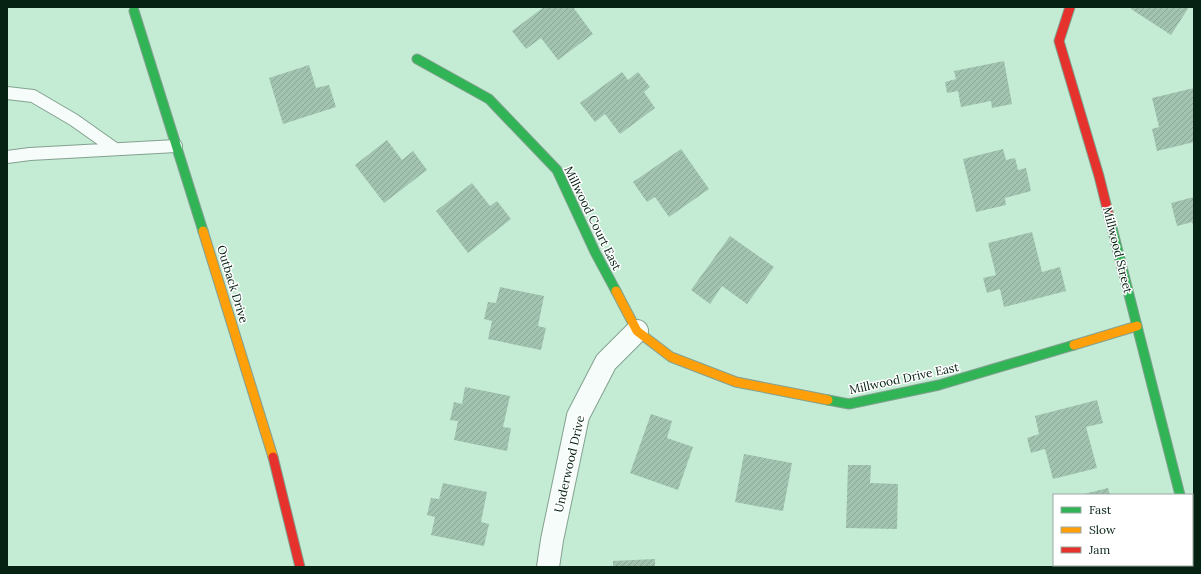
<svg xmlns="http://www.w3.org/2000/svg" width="1201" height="574" viewBox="0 0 1201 574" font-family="Lora,serif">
<defs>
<pattern id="building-hatch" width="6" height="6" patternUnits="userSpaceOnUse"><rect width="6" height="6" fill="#a1c3b0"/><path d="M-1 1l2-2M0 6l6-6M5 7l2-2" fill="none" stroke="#89a796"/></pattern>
</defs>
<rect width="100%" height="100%" fill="#c4ebd4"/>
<!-- building -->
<path fill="url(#building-hatch)" d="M544,7H573L593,34L558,60L541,38L526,49L512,31Z
M1132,7H1189L1171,35L1131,9Z
M1004,61L1012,104L992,108L991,101L961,107L958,91L947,93L945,82L956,79L954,71Z
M309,65L316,88L329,85L336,107L283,124L269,78Z
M622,72L628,80L638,72L650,87L644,92L655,108L620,134L605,114L595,122L580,103Z
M1194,88V142L1157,151L1152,129L1159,127L1152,98Z
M387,140L402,160L413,151L427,170L384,203L355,165Z
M681,149L709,189L669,217L655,197L647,202L633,182Z
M1003,149L1006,160L1015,158L1018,170L1026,168L1031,191L1005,198L1006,205L976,212L963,159Z
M472,183L490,206L497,201L511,219L468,253L436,211Z
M1194,197V227L1192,222L1177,226L1171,203Z
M1032,232L1042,272L1060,267L1066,291L1004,307L1000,289L987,293L983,278L996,275L988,243Z
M730,236L774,267L747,304L722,286L710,304L691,290Z
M500,287L544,296L538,326L546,328L541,350L488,339L492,321L484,319L488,302L496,303Z
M465,387L510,396L503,427L511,428L507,451L454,440L458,421L450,420L454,402L462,404Z
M1097,400L1103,423L1086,427L1097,468L1053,479L1045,449L1031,453L1027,438L1039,434L1035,416Z
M651,414L672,421L667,438L693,447L678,490L630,473Z
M744,454L792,463L783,511L735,502Z
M848,465H871L870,483L898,484L897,529L846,528Z
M443,483L487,492L481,522L489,524L484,546L431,535L435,517L427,515L431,498L439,499Z
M1108,488L1110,495H1084V494Z
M655,559V567H613V561Z"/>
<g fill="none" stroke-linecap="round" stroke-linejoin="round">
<!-- lane casing -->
<g stroke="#83a190" stroke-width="14">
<path id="lane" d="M7,93L33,96L74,120L115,149
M7,157L30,154L176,146"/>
</g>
<!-- street casing -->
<g stroke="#83a190" stroke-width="24">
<path id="street" d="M1192,538L1194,545
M548,567L552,540L578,416L606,362L637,331"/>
</g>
<!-- fast casing -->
<g stroke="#83a190" stroke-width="11">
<path id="fast" d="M134,11L203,231
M417,59L489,99L557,170L595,252L616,291
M1109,216L1180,495
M828,400L849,404L939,385L1074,345"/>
</g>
<!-- slow casing -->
<g stroke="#83a190" stroke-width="11">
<path id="slow" d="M203,231L273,457
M616,291L637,331L671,357L736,382L828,400
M1074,345L1137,326"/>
</g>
<!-- jam casing -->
<g stroke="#83a190" stroke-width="11">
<path id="jam" d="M1070,7L1059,41L1099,176L1109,216
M273,457L300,567"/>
</g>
<!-- lane -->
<use href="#lane" stroke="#f6fcf9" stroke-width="12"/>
<!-- street -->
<use href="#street" stroke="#f6fcf9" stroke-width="22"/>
<!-- fast -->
<use href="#fast" stroke="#30b455" stroke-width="9"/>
<!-- slow -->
<use href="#slow" stroke="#ff9f0a" stroke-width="9"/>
<!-- jam -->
<use href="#jam" stroke="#e5322d" stroke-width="9"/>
</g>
<g text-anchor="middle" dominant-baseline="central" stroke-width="3" stroke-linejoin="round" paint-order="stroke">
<!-- street labels -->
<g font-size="12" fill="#052213" stroke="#fff">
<text transform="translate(593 218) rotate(64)">Millwood Court East</text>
<text transform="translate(1118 250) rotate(76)">Millwood Street</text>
<text transform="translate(233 284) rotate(73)">Outback Drive</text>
<text transform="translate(904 378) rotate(-12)">Millwood Drive East</text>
<text transform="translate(569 464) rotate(-77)">Underwood Drive</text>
</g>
</g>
<!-- border -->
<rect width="1201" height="574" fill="none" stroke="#052213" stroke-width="16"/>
<!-- legend -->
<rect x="1053" y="494" width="140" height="72" fill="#ffffff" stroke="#9ba7a1"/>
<rect x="1061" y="507" width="20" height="6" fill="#30b455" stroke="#9ba7a1"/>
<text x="1089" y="514" font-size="12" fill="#052213">Fast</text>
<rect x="1061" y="527" width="20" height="6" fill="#ff9f0a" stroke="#9ba7a1"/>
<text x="1089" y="534" font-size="12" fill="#052213">Slow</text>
<rect x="1061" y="547" width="20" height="6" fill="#e5322d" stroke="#9ba7a1"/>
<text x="1089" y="554" font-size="12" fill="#052213">Jam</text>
</svg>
